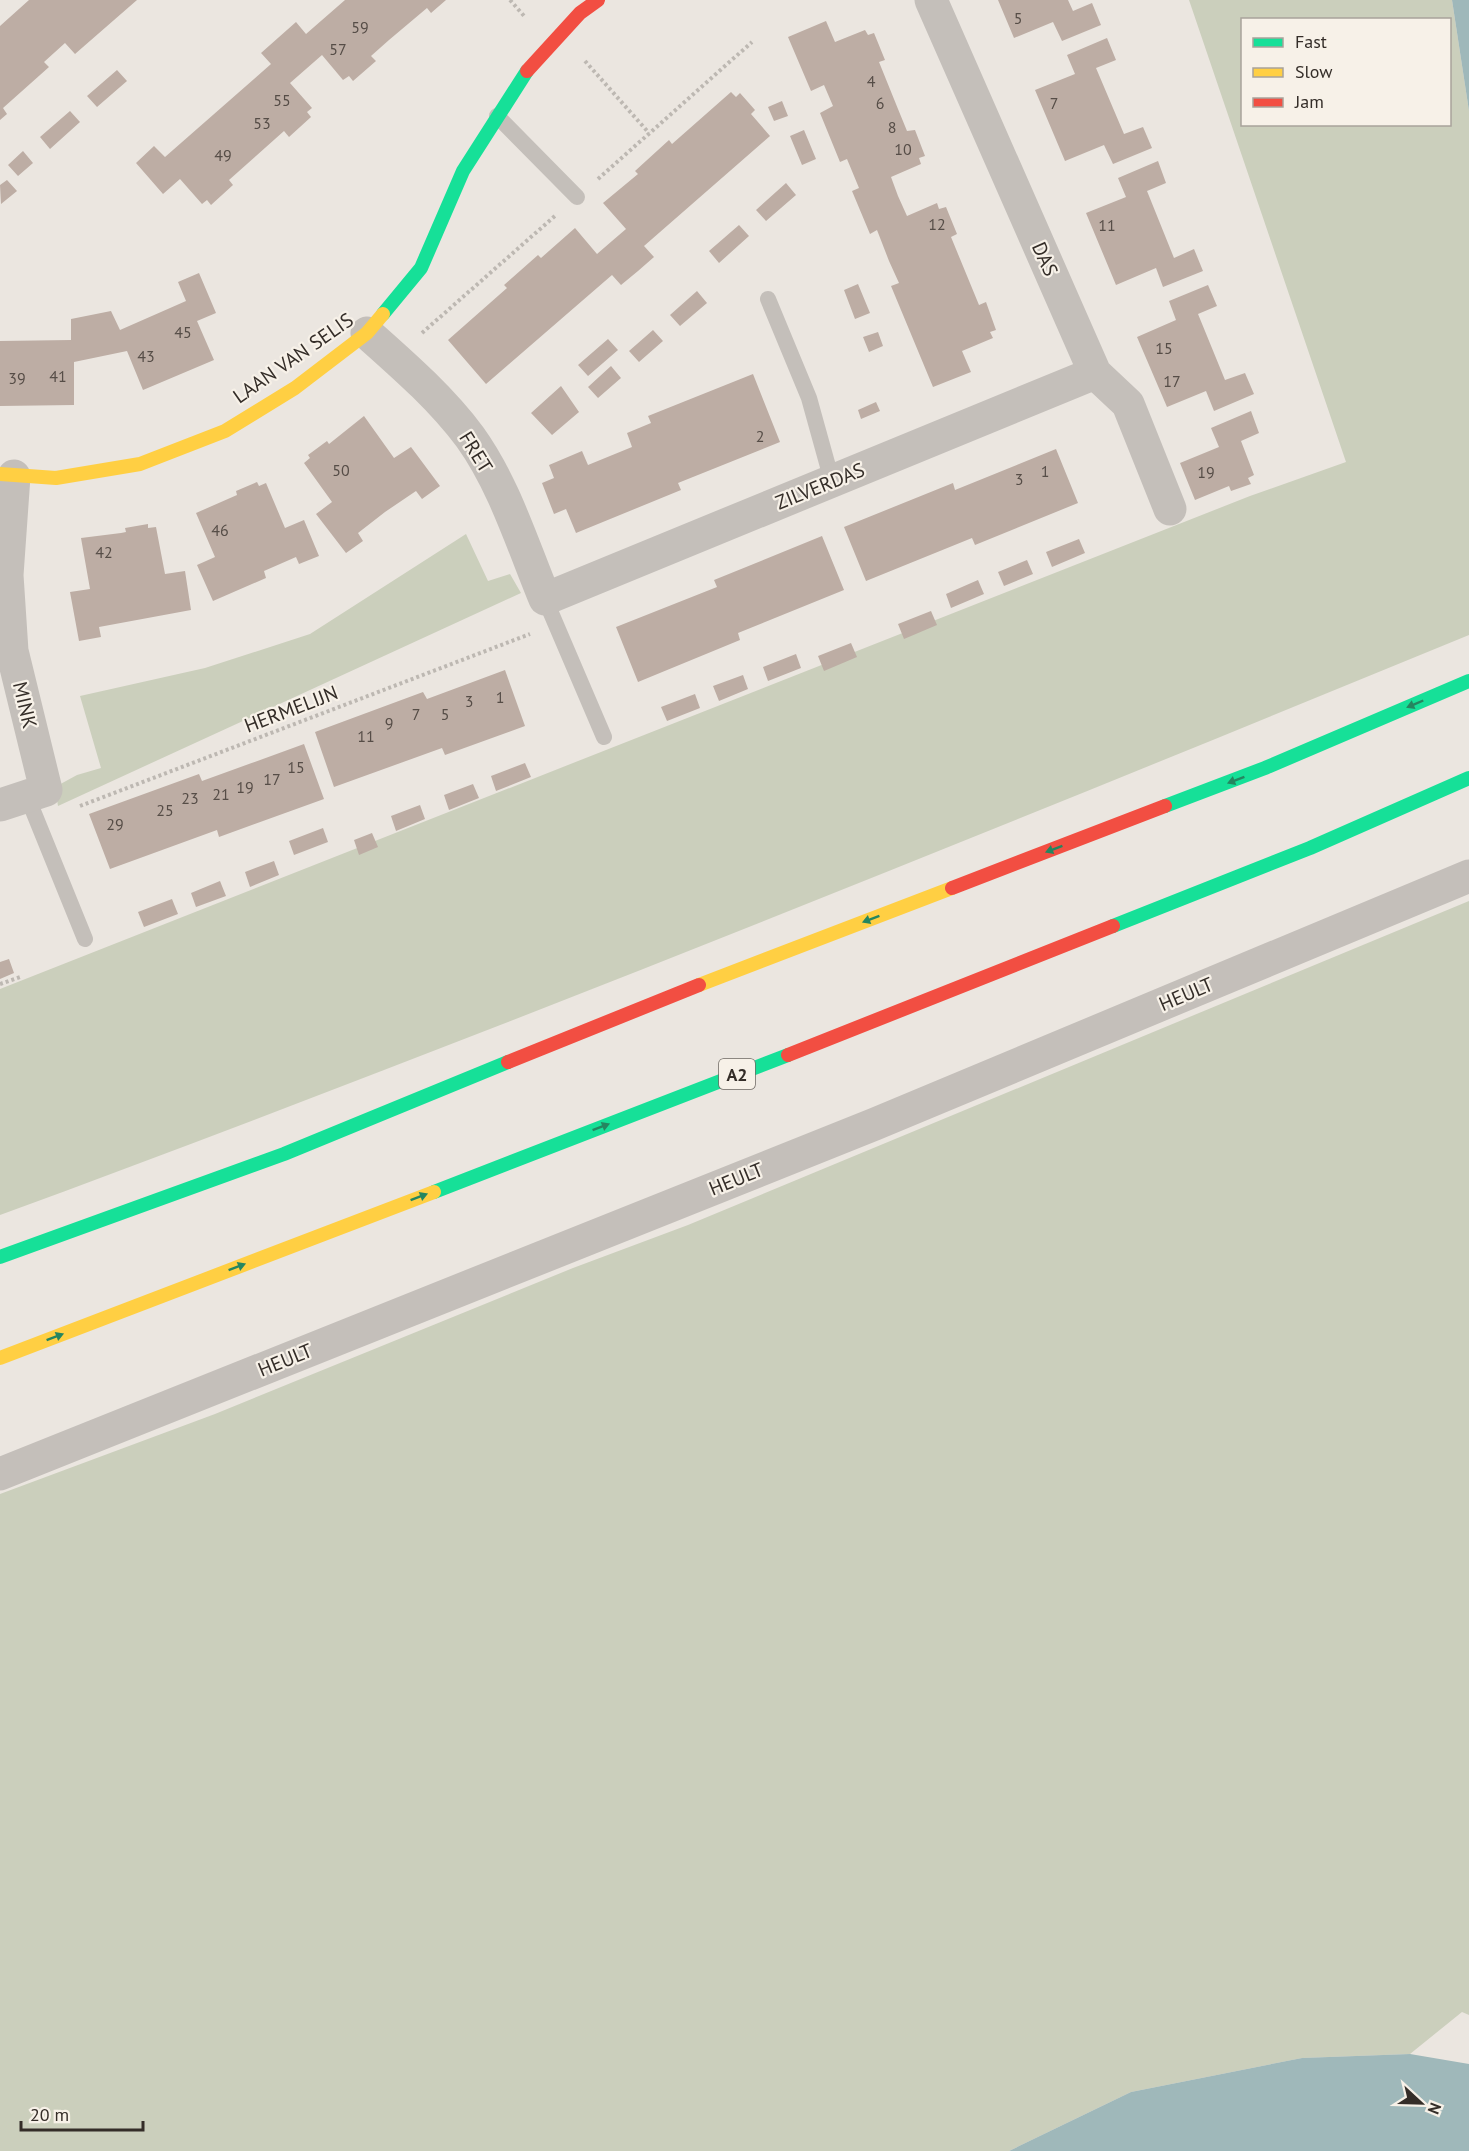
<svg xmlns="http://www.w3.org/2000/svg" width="1469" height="2151" viewBox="0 0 1469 2151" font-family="'PT Sans',sans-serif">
<rect width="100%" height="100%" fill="#ebe6e0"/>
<!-- green -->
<path fill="#cbcfbc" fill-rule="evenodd" d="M1189,0H1452L1469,111V635C982,835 494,1033 0,1215V989L1250,496L1346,462ZM1242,20H1450V124H1242Z
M466,534L488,581L510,574L521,593L58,806L55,787L77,775L101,768L80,696L205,668L310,634Z
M1469,901V2015L1462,2012L1410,2054L1302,2058L1131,2092L1009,2151H0V1494L215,1414L573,1268L688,1225Z"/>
<!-- water -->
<path fill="#9fb8ba" d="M1452,0H1469V111Z
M1410,2054L1469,2064V2151H1009L1131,2092L1302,2058Z"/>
<!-- building -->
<path fill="#bdada4" d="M29,0H137L75,54L65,43L44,62L49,67L3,108L7,114L0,120V26Z
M345,0H446L431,13L427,8L389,40L371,56L376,61L353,81L349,76L343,80L322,55L290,83L312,108L307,112L311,117L289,137L284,131L229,180L233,185L211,205L207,200L202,204L180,179L163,194L136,163L154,146L165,157L271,64L261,53L296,22L306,34Z
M998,0H1068L1073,11L1092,3L1101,25L1062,41L1053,22L1014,38Z
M826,21L835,42L865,30L868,35L874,33L885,60L879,62L898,109L907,131L915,130L925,156L919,158L921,164L891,177L898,196L907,216L937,203L939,209L946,207L957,234L951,237L979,305L986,302L996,330L990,332L993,338L962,351L971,372L933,387L891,286L899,283L889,261L877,230L870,234L852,191L859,188L847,159L840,162L820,113L833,106L824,85L811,91L788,37Z
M1107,38L1116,60L1096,68L1124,134L1143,127L1152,148L1113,164L1104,145L1065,161L1035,90L1075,74L1067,55Z
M117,70L127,81L97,107L87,96Z
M731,92L736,97L740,93L755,110L751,114L770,136L644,246L654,257L638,271L621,285L612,275L486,384L448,340L507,288L504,285L538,255L541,258L575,228L597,254L612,241L626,229L603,203L638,174L635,171L669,140L672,144Z
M782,101L788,116L774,121L768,107Z
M70,111L80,122L50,149L40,137Z
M804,130L816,159L802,165L790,136Z
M23,151L33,163L18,176L8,165Z
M1158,161L1166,183L1147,191L1174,258L1194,249L1203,271L1163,287L1156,268L1116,285L1086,213L1126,197L1118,178Z
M7,180L17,191L1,204L0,185Z
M786,183L796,195L766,221L756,210Z
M739,225L749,236L719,263L709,251Z
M199,273L216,313L197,321L214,360L143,390L127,351L74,362V405L0,406V341L71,340V319L111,311L120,330L186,301L178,282Z
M858,284L870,313L855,319L844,290Z
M1208,285L1217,306L1198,314L1225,380L1245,373L1254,394L1214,411L1206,391L1167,407L1137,337L1176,320L1169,301Z
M697,291L707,303L680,326L670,315Z
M653,330L663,341L639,362L629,351Z
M878,332L883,346L869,352L863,337Z
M608,339L618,350L588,376L578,365Z
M611,366L621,378L598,398L588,387Z
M753,374L780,442L678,483L681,490L576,533L566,509L554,514L542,483L554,478L549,465L582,451L588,465L632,447L627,433L651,423L648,416Z
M561,386L579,412L552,435L531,413Z
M876,402L880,411L861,419L858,410Z
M1251,411L1259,433L1241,441L1254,475L1248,478L1251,484L1231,491L1229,486L1195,500L1180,463L1219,447L1211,428Z
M364,416L394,458L411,447L440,486L422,499L416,491L385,512L358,533L363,541L346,553L316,514L332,502L304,463L310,458L308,455L327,441L329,444Z
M1056,449L1078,503L975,545L972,538L866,581L844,527L953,483L955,490Z
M257,482L259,486L266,483L285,528L304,520L319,556L299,564L296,557L264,571L266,578L213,601L197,565L215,557L196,513L237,495L236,491Z
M148,524V528L156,527L165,574L185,571L191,610L99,627L101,637L79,641L70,592L90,589L81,538L121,533L126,532L125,528Z
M822,536L844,590L738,633L740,640L638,682L616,627L717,587L714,580Z
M1079,539L1085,553L1052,567L1046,552Z
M1027,560L1033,574L1004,586L998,572Z
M978,580L984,594L951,608L946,594Z
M931,611L937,625L904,639L898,624Z
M851,643L857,657L824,671L818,656Z
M796,654L801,668L768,681L763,667Z
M505,670L525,726L445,755L442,748L334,787L315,732L423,692L427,699Z
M743,675L748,689L719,701L713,686Z
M695,694L700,708L667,721L661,707Z
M304,744L324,799L219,837L217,830L110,869L89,814L199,774L202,781Z
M525,763L531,777L496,791L491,776Z
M473,784L479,798L449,810L444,795Z
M420,805L425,819L396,831L391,816Z
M323,828L328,842L294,855L289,841Z
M372,833L378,847L359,855L354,840Z
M274,861L279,875L250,887L245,872Z
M220,881L226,896L196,907L191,893Z
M172,899L178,914L144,927L138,912Z
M9,959L14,973L0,979V962Z"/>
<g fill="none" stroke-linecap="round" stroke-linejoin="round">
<!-- path -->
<path stroke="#bdb8b2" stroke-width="4" stroke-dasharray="3 3" stroke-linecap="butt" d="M510,0L525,17
M585,61L649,133
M598,179L752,42
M422,333L556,215
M80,806L530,634
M0,984L20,977"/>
<!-- lane -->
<path stroke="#c4bfba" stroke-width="16" d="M497,116L577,197
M768,299L809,398L832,481
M545,599L604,737
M27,796L85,939"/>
<!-- street -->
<path stroke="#c4bfba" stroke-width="33" d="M931,0L1095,373L1128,404L1170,509
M367,333C403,365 441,398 470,437C504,484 523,546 545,599L1095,373
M0,805L46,790L12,651L7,575L14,476
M0,1474L875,1124L1469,876"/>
<!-- fast -->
<path stroke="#16e098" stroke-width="14" d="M383,314L421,268L463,171L527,71
M1165,806L1265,768L1469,681
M1113,926L1310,848L1469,778
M434,1192L788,1055
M0,1257L284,1154L508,1062"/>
<!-- slow -->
<path stroke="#ffcf43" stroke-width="14" d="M0,474L56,478L140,464L225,431L295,388L367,333L383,314
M699,985L952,888
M0,1358L434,1192"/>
<!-- jam -->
<path stroke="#f24e42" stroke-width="14" d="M527,71L580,13L598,0
M952,888L1165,806
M788,1055L1113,926
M508,1062L699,985"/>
</g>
<!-- one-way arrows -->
<defs><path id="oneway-solid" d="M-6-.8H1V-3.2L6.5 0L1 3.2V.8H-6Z" transform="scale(1.5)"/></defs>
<g fill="#258660">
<use href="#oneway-solid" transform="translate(1415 704) rotate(157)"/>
<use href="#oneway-solid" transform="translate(1236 780) rotate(159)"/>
<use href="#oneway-solid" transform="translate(1054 849) rotate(159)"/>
<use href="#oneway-solid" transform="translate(871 919) rotate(159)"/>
<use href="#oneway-solid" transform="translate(601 1127) rotate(-21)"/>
<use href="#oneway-solid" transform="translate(419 1197) rotate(-21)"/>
<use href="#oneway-solid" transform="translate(237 1267) rotate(-21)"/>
<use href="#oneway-solid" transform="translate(55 1337) rotate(-21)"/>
</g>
<g text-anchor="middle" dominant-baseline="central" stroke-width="4.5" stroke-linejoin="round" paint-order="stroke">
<!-- number labels -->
<g font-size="16" fill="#564d47">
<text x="1018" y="18">5</text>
<text x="360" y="27">59</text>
<text x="338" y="49">57</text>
<text x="871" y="81">4</text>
<text x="282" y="100">55</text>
<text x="880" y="103">6</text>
<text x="1054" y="103">7</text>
<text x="262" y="123">53</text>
<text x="892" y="127">8</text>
<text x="903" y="149">10</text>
<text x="223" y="155">49</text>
<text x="937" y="224">12</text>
<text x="1107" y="225">11</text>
<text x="183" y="332">45</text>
<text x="1164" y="348">15</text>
<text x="146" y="356">43</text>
<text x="58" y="376">41</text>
<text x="17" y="378">39</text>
<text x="1172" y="381">17</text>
<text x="760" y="436">2</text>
<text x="341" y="470">50</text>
<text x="1045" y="471">1</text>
<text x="1206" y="472">19</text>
<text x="1019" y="479">3</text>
<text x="220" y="530">46</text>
<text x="104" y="552">42</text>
<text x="500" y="697">1</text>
<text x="469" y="701">3</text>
<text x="416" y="714">7</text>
<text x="445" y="714">5</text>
<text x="389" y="723">9</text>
<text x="366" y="736">11</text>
<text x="296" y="767">15</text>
<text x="272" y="779">17</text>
<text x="245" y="787">19</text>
<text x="221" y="794">21</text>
<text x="190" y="798">23</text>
<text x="165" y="810">25</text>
<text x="115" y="824">29</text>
</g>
<!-- shield labels -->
<rect fill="#f7f1e8" stroke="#6e6862" stroke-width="1.5" x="719" y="1059" width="36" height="30" rx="4.5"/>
<g font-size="18" font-weight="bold" fill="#342d28">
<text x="737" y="1074">A2</text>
</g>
<!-- street labels -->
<g font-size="20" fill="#342d28" stroke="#f7f1e8">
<text transform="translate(1045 259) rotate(66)">DAS</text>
<text transform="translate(293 358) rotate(-35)">LAAN VAN SELIS</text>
<text transform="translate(476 452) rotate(58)">FRET</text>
<text transform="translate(820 486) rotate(-22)">ZILVERDAS</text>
<text transform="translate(25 705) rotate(77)">MINK</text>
<text transform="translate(291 709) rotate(-21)">HERMELIJN</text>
<text transform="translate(1186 994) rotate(-23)">HEULT</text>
<text transform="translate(736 1179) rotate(-22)">HEULT</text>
<text transform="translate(285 1360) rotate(-22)">HEULT</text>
</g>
</g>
<!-- legend -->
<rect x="1241" y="18" width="210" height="108" fill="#f7f1e8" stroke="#a9a39b" stroke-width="1.5"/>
<rect x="1253" y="38" width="30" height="9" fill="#16e098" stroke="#a9a39b" stroke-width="1.5"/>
<text x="1295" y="48" font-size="18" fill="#342d28">Fast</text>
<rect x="1253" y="68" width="30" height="9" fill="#ffcf43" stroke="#a9a39b" stroke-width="1.5"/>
<text x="1295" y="78" font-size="18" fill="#342d28">Slow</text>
<rect x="1253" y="98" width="30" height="9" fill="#f24e42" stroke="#a9a39b" stroke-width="1.5"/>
<text x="1295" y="108" font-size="18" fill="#342d28">Jam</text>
<!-- north arrow -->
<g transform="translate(1421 2103) rotate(112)" stroke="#f7f1e8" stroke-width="4.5" paint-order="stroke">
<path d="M0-4.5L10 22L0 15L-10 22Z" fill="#342d28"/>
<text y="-9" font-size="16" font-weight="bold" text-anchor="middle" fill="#342d28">N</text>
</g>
<!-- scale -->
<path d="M21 2121v9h122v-9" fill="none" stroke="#342d28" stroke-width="3"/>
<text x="30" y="2121" font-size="18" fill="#342d28" stroke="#f7f1e8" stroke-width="4.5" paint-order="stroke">20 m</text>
</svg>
